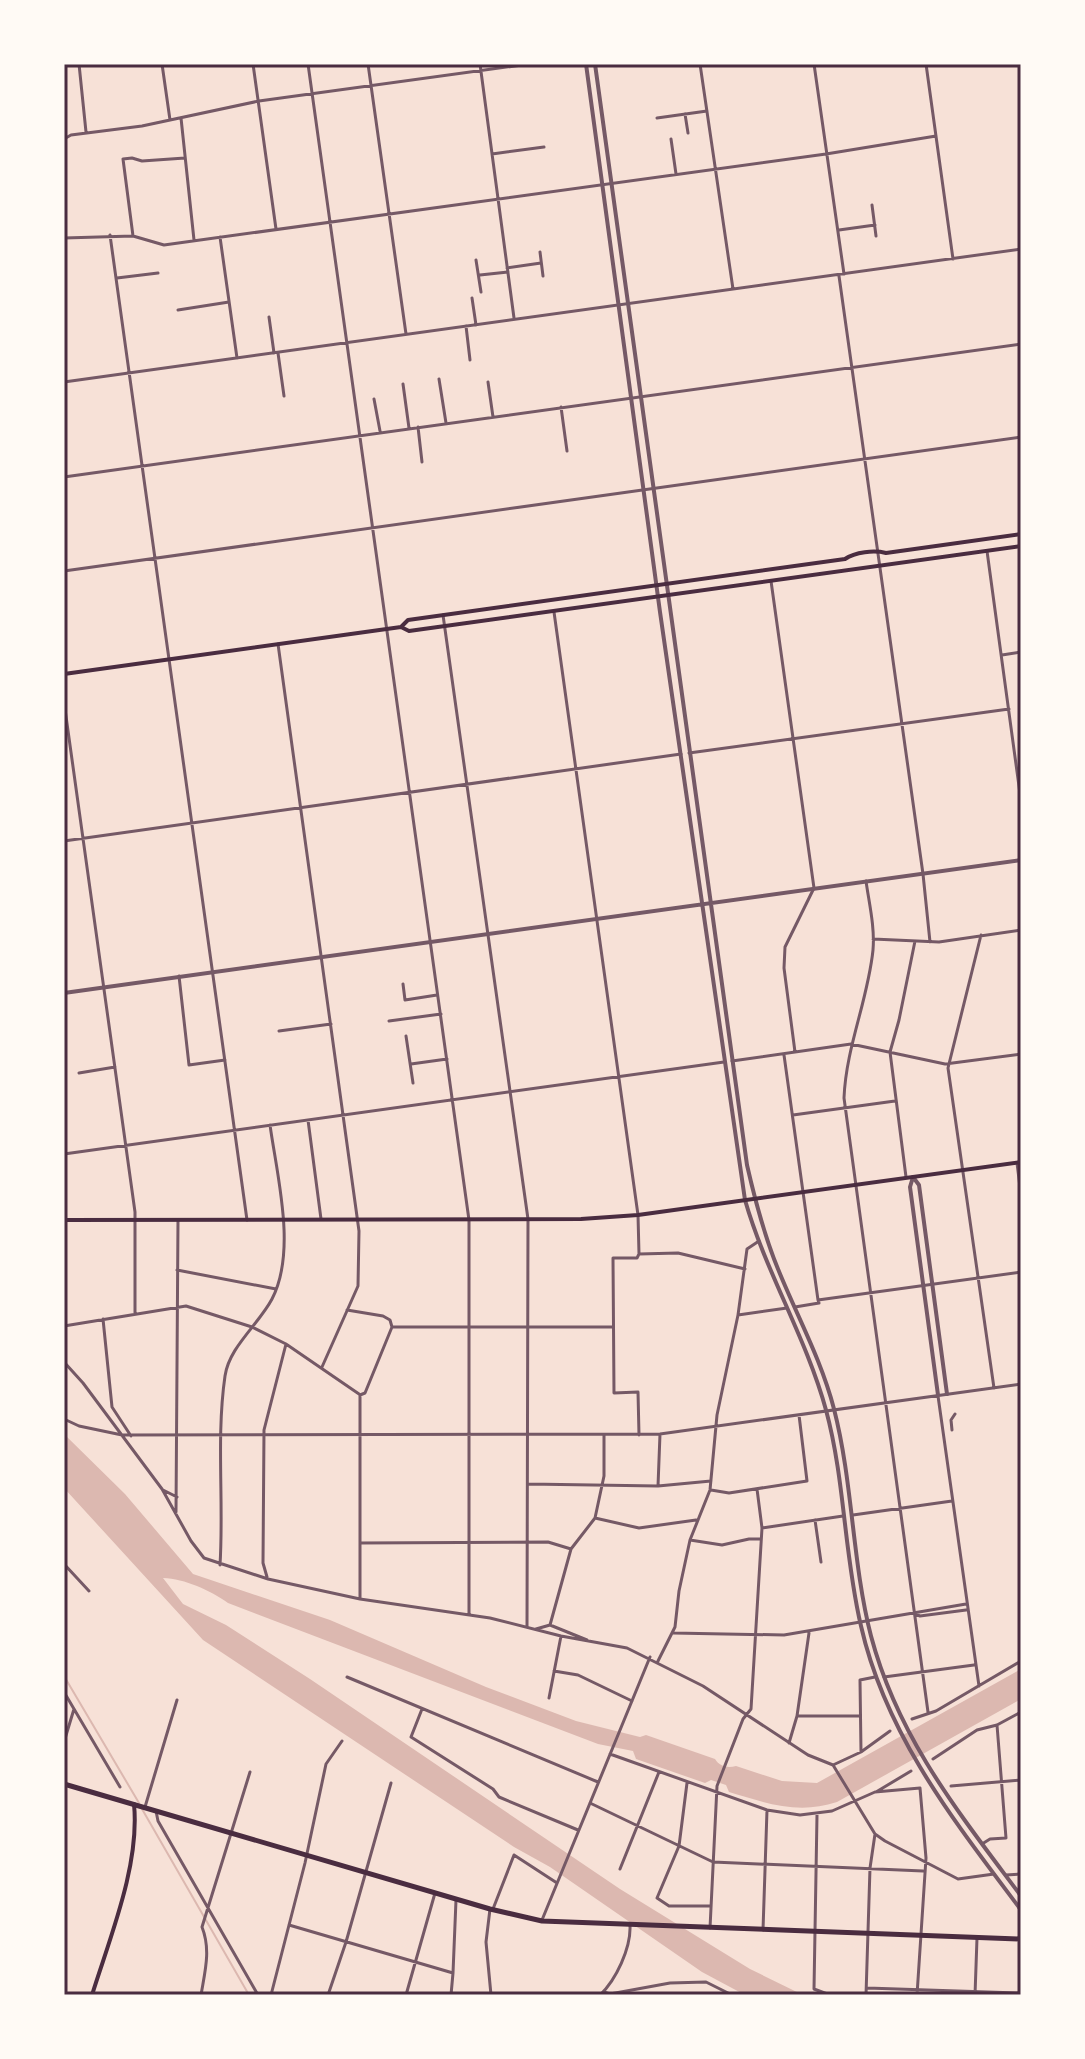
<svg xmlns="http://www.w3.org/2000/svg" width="1085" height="2059" viewBox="0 0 1085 2059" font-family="'Fira Sans Condensed',sans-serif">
<rect width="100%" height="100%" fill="#f7e1d7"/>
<!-- water -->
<path fill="#dcb8b0" d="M64,1434L125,1494L193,1574L330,1620L486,1687L576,1721L640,1737L646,1735L715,1759C720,1767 728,1768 736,1766L782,1781L817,1783L1021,1669V1699L837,1802C798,1815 766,1803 729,1792L726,1785L711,1780L705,1783L636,1759L633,1751L598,1744L228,1603C210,1590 185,1579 163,1578L183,1604L226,1625L310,1679L620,1889L750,1969L803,1995H745L702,1972L550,1867L514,1847L203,1640L64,1488Z"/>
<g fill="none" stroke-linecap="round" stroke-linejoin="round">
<!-- stream -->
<path stroke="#dcb8b0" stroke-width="2" d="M64,1676L139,1803
M142,1809L249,1995"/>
<!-- minor -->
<path stroke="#755966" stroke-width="3" d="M79,64L86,132
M162,64L170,120
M253,64L276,229
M308,64L469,1220V1614
M368,64L406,334
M480,64L514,318
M700,64L733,289
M814,64L844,274
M926,64L953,259
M685,114L688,133
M181,118L194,240
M657,118L707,111
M64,139L71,135L142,126L259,101L529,64
M671,139L676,174
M492,154L544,147
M872,205L876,236
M839,230L875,225
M110,235L247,1220
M133,236L164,245L826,154L936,136
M220,237L237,358
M64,238L133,236L123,159L132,158L142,161L185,158
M540,252L543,276
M476,260L481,292
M507,268L541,263
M480,275L508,272
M839,276L923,874L930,942
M117,278L158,273
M472,298L476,325
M178,310L229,302
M269,317L274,353
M466,326L470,360
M278,353L284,396
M439,379L446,423
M64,382L1021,249
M488,382L493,417
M403,384L409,428
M374,399L380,431
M561,407L567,451
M418,427L422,462
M64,477L1021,344
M987,551L1021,801
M64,571L1021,437
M771,581L814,888L785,947L784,968L795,1052
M554,612L638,1215L639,1254
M443,615L528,1219L527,1627
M278,644L359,1231L358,1286L322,1367
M1002,655L1021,652
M64,702L135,1212V1313
M689,753L1009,709
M64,841L681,754
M866,881C869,903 875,927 873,950C868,1000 846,1047 844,1098L928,1712
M981,935L948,1068L994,1388
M873,939L939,942L1021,930
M179,976L189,1065L225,1060
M403,984L405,1000L437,995
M389,1021L441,1014
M279,1031L331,1024
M406,1036L413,1083
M784,1055L818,1300
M732,1061L851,1044L945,1064L1021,1054
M411,1064L447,1059
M79,1073L115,1067
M793,1115L895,1101
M308,1120L321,1219
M64,1154L724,1062
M1017,1163L1021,1195
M906,1177L890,1052L899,1020L915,941
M64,1270H65
M177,1270L276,1289
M795,1307L819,1303L818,1300L1021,1272
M347,1310L383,1316L390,1320L392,1327L365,1393L360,1395V1599
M738,1315L787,1308
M103,1319L112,1407L131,1436
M64,1326L186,1306L252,1327L286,1344L359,1394
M392,1327H612
M64,1362L83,1383L162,1489L191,1541L204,1558L268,1579L360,1599L490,1618L561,1636L627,1648L703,1686L808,1755L833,1765L861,1752L890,1731
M938,1396L979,1686
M64,1419L79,1426L122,1435L660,1434L1021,1384
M952,1430L951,1420L955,1414
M639,1435L638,1392L614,1393L613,1258H637L639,1254L678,1253L745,1269
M528,1484L658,1486L711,1481
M658,1486L660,1434
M163,1490L177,1497
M711,1490L729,1493L807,1481L799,1415
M176,1512L178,1220
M853,1515L952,1501
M595,1518L639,1528L696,1520
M815,1520L821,1562
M762,1528L843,1516
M690,1540L722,1545L749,1539H761
M360,1543L548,1542L571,1549
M64,1564L89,1591
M220,1565C224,1502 216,1438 225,1376C229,1347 259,1324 272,1299C297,1251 277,1176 270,1125
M267,1577L263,1563L264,1430L286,1344
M915,1614L920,1616L966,1610
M550,1625L571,1549L595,1518L604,1476V1435
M536,1629L550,1625L587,1640
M673,1633L784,1635L966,1604
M658,1661L675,1627L679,1591L690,1540L710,1490L717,1415L738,1315L747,1249L759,1241
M554,1671L578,1675L632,1701
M347,1677L598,1782
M884,1677L974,1665
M64,1692L120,1787
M549,1698L561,1636
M422,1709L411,1737L493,1789L499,1797L578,1830
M797,1716H859
M912,1719L936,1711L1021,1661
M64,1742L74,1709
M789,1743L797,1716L809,1633
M861,1752L860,1680L875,1677
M610,1754L767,1810L800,1815L832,1811L875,1792L920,1788L926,1858L917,1995
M933,1759L977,1730L997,1725L1021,1712
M833,1765L875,1834L885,1841L958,1879L994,1874
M687,1783L679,1846L657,1898L669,1906H711
M951,1786L1021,1780
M876,1792L911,1771
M590,1803L713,1862L923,1871
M145,1807L177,1700
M156,1811L158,1821L258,1995
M817,1815L814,1989L830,1995
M982,1844L990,1839L1006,1838L997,1725
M620,1869L659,1772
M1006,1875L1021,1874
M490,1909L486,1942L491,1995
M493,1909L514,1855L557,1883
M542,1920L650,1657
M289,1925L453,1973L456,1900
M710,1928L717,1786L743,1719L751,1709L762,1528L757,1489
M763,1930L767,1810
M867,1988L1021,1993
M604,1992L610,1994L670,1983L706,1982L732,1995
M201,1995C205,1971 211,1950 202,1927L250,1772
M271,1995L305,1863L326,1764L342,1741
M328,1995L346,1942L391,1783
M406,1995L435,1893
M451,1995L453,1973
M600,1995C616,1980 631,1948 630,1926
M866,1995L870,1868L875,1834
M975,1995L977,1938"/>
<!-- tertiary -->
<path stroke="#755966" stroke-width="4" d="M586,64L660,612L745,1200C766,1273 806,1337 826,1410C845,1480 844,1555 861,1626C886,1736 955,1822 1021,1910
M595,64L747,1165C755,1200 764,1235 778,1269C797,1316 821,1359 834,1409C853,1483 852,1562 871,1636C898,1738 959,1813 1021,1896
M64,993L1021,860
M913,1177L919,1185L947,1394
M913,1177L910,1187L938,1395"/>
<!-- secondary -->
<path stroke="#4a2c40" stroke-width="4" d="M401,627L408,620L845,559C855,552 874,550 886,553L1021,534
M64,674L401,627L409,631L1021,546
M64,1220L581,1219L638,1215L1021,1162
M92,1995C110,1937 140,1865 134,1804"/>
<!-- primary -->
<path stroke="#4a2c40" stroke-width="5" d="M64,1784L490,1909L542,1921L1021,1939"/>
</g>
<!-- border -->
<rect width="1085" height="2059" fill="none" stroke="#fffaf5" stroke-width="132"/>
<rect x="66" y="66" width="953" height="1927" fill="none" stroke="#4a2c40" stroke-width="3"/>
</svg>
